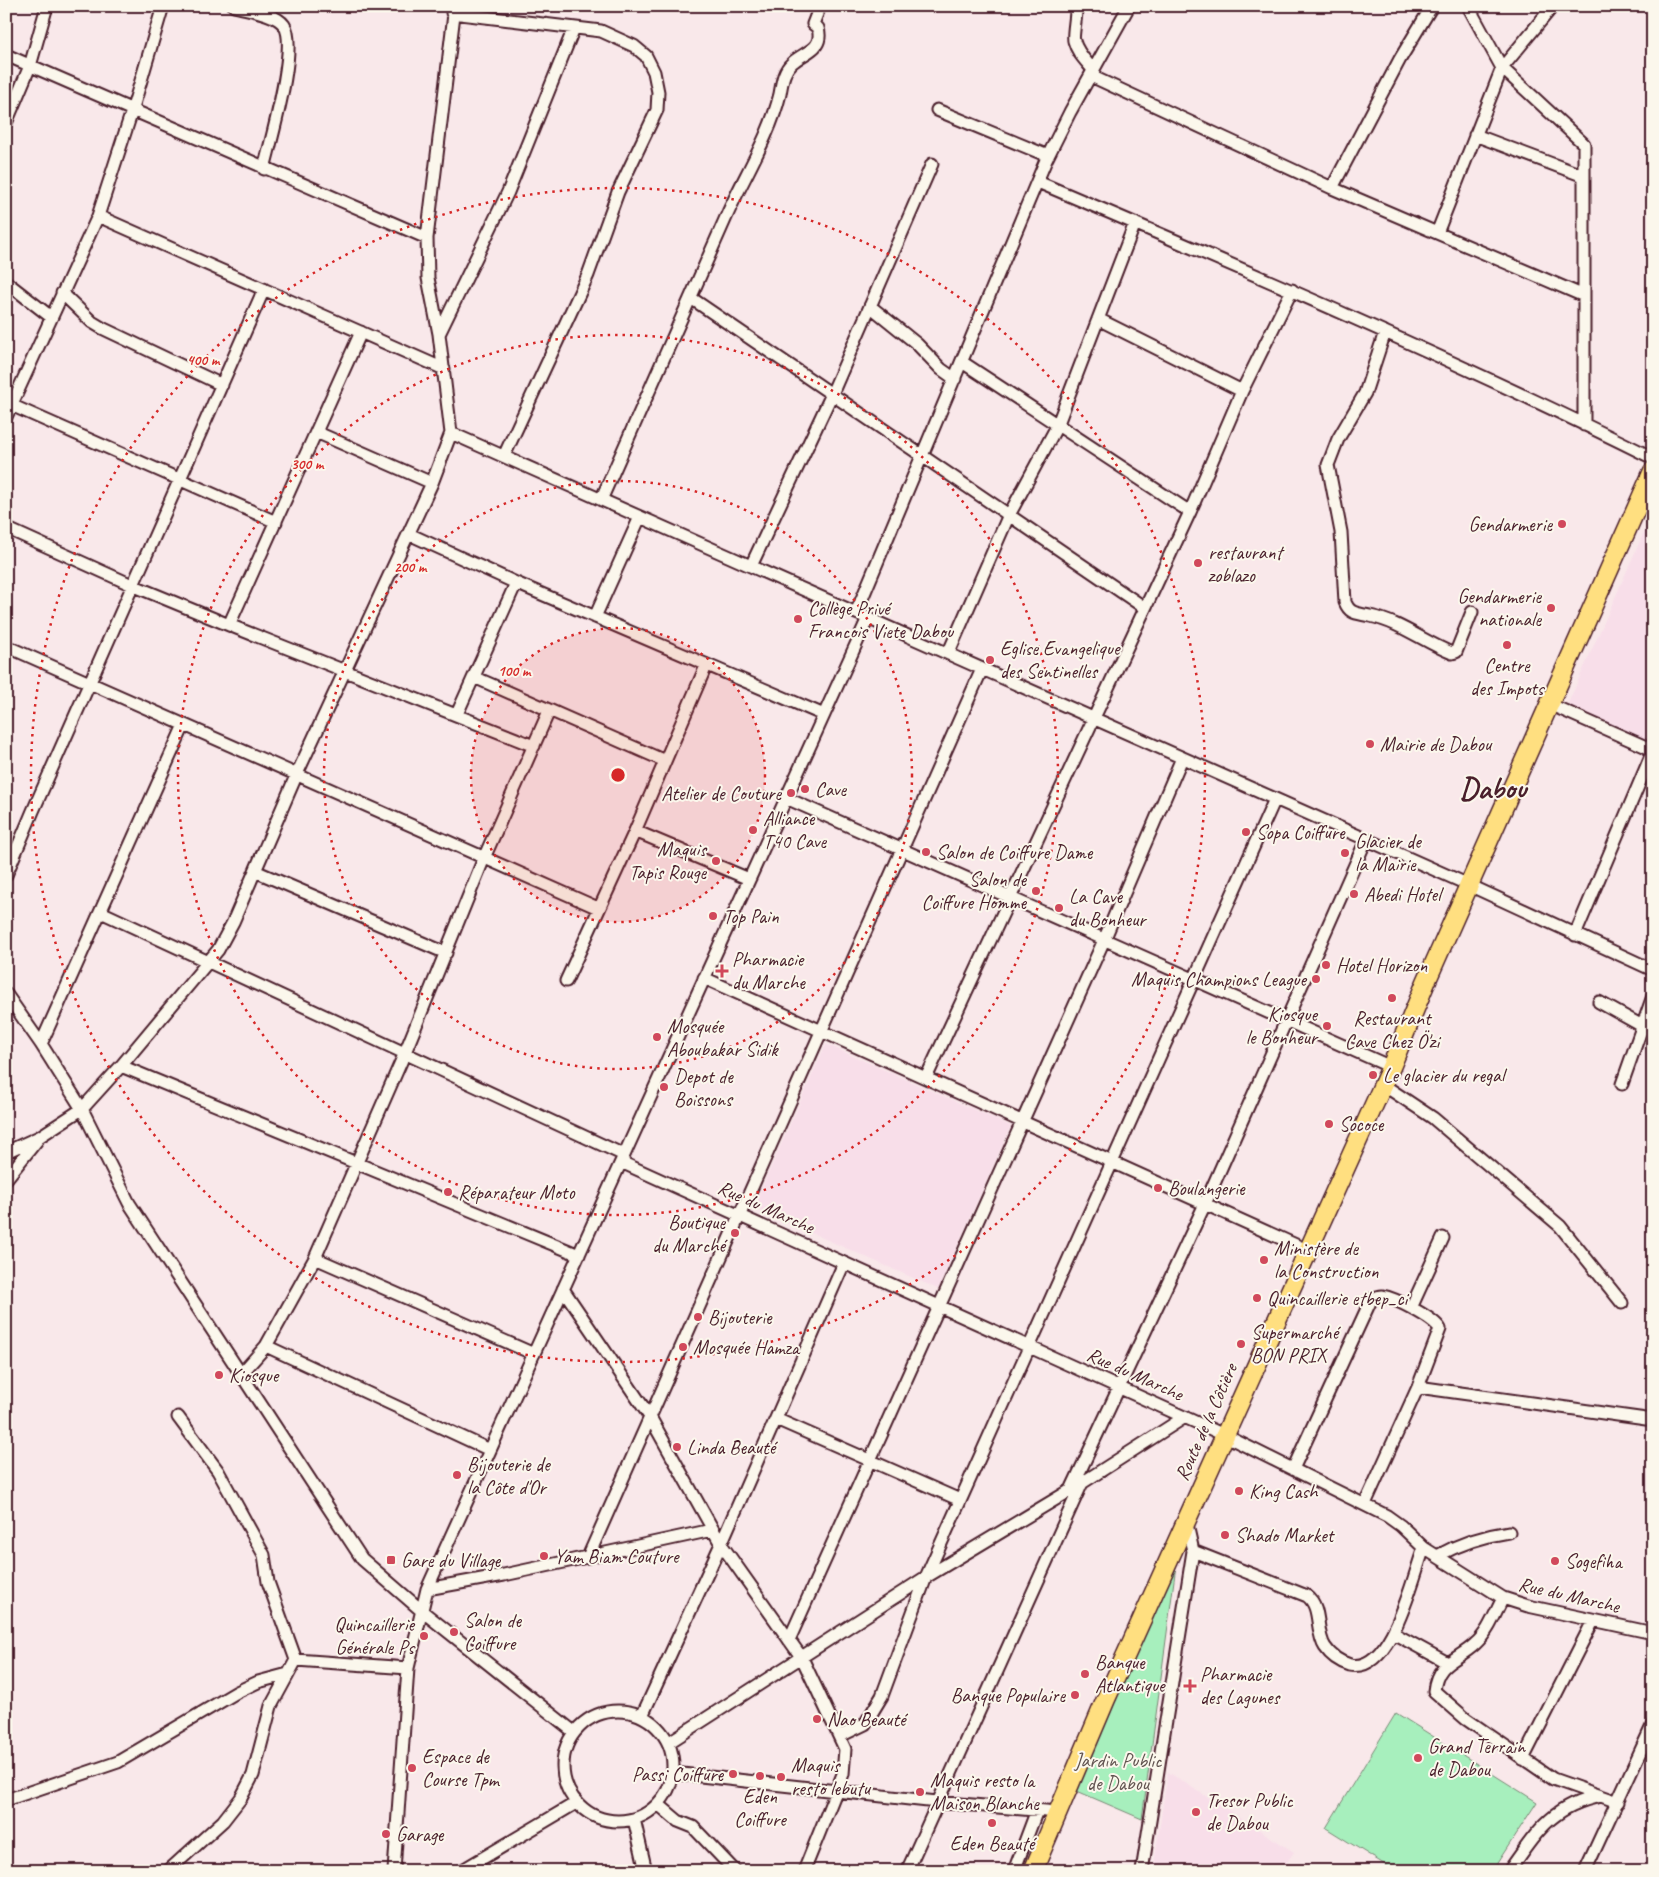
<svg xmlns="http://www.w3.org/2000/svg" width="1659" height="1877" viewBox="0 0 1659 1877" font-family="Caveat,sans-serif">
<rect width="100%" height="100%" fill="#f9e8ea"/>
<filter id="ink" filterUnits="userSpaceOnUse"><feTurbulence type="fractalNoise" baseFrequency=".02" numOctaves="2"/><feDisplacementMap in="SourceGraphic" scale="10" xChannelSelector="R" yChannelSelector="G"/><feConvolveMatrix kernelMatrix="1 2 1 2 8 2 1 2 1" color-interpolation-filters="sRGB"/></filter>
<g filter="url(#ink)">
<!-- built -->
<path fill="#f8dee9" d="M1653,512V746L1566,708Z
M826,1044L1011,1126L938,1289L753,1207Z
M1168,1772L1294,1852L1281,1871H1153Z"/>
<!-- green -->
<path fill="#a7efbd" stroke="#788774" d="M1177,1558L1142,1819L1077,1791Z
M1396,1713L1537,1802L1492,1871H1395L1326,1828Z"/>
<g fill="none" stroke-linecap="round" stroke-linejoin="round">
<!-- minor casing -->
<g stroke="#4a1f2b" stroke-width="15">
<path id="minor" d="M234,6C249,10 275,13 284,25C299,45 270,143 264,169
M1076,6C1077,15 1072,36 1074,41C1077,53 1087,62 1094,71
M1468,6L1502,68L1584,144V425
M452,13L601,31L634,46L646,56L654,72L658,92L657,110L618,192L588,275L504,456
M6,55L427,238
M1091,76L1332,188L1584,296
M937,110L1048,156
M6,123L30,66L47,6
M1475,135L1584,176
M1038,182C1245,270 1452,358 1653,458
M1332,188L1400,59L1432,6
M98,216L444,369
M1437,233L1502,68L1553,6
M6,282L51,317
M62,293L92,322L102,328L222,385
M691,298L1145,608
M870,306L917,344L941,369L955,379
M1098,319L1242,391
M1385,332L1365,393L1338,439L1328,465L1341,532L1345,602C1350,615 1358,613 1370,616C1400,622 1424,642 1452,653L1456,652L1472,612
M439,334L508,192L574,28
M962,362L1190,512
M11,405L276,522
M6,417L98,216L132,111L163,6
M316,432L432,483
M451,433L1469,885L1653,970
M601,500C643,405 685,310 727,215C744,176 770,136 780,94C782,83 783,71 792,63C805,51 824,50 818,28L813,24L820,6
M6,528L132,585L229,625L534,746
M409,534L516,583L824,715
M751,566L831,396L932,164
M856,613L1046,160L1070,112L1129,6
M595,617L640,517
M229,625L361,332
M6,646L598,908
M948,654L1008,517L1057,426L1135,223
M474,677L665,761
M1549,704L1653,750
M457,714L516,583
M786,798L1391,1067
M635,831L749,879
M255,871L446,953
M6,875L33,811L264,289
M101,912L624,1155
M1575,935L1653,751
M704,978L1307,1250
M566,981L635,831L706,666
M6,994L41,1044L82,1109L129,1203L362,1559L422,1611L574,1732
M1599,1002L1653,1032
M41,1044L184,725
M121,1066L579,1255
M926,1078L1190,512L1242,391L1292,290
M1382,1084L1433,1118L1560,1226L1622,1303
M1622,1084L1653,996
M6,1152L39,1137L82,1109L121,1066L218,950L233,922L296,776L432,483L451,433L439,334L428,278L427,238L455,6
M621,1162L1224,1435L1387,1516L1401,1526L1424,1548L1503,1598L1528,1606L1653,1633
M6,1179L38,1139
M315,1258L534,1354
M563,1289L650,1417L721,1544L802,1658L845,1749L843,1774L804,1871
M1411,1308L1443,1238
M266,1346L490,1450
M242,1373L266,1346L315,1258L404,1055L484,858L549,711
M1418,1387L1653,1420
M178,1417L218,1471L264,1555L268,1582L296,1660L408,1668
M776,1419L960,1500
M1293,1469L1371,1300C1375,1298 1377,1296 1382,1296C1395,1298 1434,1318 1440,1329L1418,1387L1365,1504
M1071,1490L1205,1204L1366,840
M1193,1551L1307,1596C1322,1607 1315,1632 1325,1647C1331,1656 1340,1662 1350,1665C1392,1674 1413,1576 1424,1548
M1437,1556C1461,1543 1482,1536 1509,1532
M588,1557L982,669
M427,1589L504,1575L712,1530
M1503,1598C1495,1613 1489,1632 1475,1644C1457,1661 1437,1661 1434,1691L1466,1719L1553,1779L1618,1802
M1393,1633L1446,1662
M789,1640L1104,940L1182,758
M563 1766a55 55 0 1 1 110 0a55 55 0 1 1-110 0Z
M642,1716L721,1544L844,1263
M840,1736L865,1724L882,1696L926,1577L1275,799
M668,1743L926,1577L1071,1490L1185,1417
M1523,1759L1593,1621
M673,1773L937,1802L1058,1812
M6,1800L118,1762L237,1692L258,1682L288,1674
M658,1804L678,1821L693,1827L735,1871
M634,1819L646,1871
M168,1871L223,1821L241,1798L253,1775L271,1706L296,1660
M394,1871L408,1668L427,1589L868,618
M461,1871L576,1803
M907,1871L1082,1483
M1014,1871L1037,1810
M1142,1871L1193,1551L1186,1520
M1509,1871C1536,1833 1552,1805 1601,1796
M1585,1871L1653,1724"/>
</g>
<!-- primary casing -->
<g stroke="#4a1f2b" stroke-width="21">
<path id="primary" d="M1033,1871L1106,1699L1391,1067L1426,982L1653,471"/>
</g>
<!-- minor -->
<use href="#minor" stroke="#fbf7ec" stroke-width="11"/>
<!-- primary -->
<use href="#primary" stroke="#ffdf80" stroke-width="18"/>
</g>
</g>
<!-- distance rings -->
<circle cx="618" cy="775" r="147" fill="#d62828" fill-opacity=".12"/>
<g fill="none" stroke="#d62828" stroke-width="2.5" stroke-dasharray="2.5 5">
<circle cx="618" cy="775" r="147"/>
<circle cx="618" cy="775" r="294"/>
<circle cx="618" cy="775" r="440"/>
<circle cx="618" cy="775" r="587"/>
</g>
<!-- markers -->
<g fill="#d1495b" stroke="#fbf7ec" stroke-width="2">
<circle cx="1562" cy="524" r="5"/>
<circle cx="1198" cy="563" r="5"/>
<circle cx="1551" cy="608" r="5"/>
<circle cx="798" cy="619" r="5"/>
<circle cx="1507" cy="645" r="5"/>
<circle cx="990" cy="660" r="5"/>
<circle cx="1370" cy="744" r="5"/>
<circle cx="805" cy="789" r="5"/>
<circle cx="791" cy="793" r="5"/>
<circle cx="753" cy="830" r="5"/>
<circle cx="1246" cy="832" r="5"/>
<circle cx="926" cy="852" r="5"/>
<circle cx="1345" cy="853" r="5"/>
<circle cx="716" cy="861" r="5"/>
<circle cx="1036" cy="891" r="5"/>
<circle cx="1354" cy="894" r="5"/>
<circle cx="1059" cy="908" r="5"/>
<circle cx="713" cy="916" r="5"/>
<circle cx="1326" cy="965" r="5"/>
<path d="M719.5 963.5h5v5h5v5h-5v5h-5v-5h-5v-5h5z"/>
<circle cx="1316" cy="979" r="5"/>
<circle cx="1392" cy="998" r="5"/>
<circle cx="1327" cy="1026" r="5"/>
<circle cx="657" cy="1037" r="5"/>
<circle cx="1373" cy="1075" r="5"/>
<circle cx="664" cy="1087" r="5"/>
<circle cx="1329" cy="1124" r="5"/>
<circle cx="1158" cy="1188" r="5"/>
<circle cx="448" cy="1192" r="5"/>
<circle cx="735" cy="1233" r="5"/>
<circle cx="1264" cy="1260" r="5"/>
<circle cx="1257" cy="1298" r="5"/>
<circle cx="698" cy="1317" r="5"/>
<circle cx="1241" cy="1344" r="5"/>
<circle cx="683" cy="1347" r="5"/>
<circle cx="219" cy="1375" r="5"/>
<circle cx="677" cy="1447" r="5"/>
<circle cx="457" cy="1475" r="5"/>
<circle cx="1239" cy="1491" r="5"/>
<circle cx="1225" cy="1535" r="5"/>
<circle cx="544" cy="1556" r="5"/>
<rect x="386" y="1555" width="10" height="10" rx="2.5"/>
<circle cx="1555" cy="1561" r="5"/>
<circle cx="454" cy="1632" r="5"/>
<circle cx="424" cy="1636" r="5"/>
<circle cx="1085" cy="1674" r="5"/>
<path d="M1187.5 1678.5h5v5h5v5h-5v5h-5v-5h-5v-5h5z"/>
<circle cx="1075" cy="1695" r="5"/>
<circle cx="817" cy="1719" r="5"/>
<circle cx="1418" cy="1758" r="5"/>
<circle cx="412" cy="1768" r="5"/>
<circle cx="733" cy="1774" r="5"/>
<circle cx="760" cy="1776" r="5"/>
<circle cx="781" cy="1777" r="5"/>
<circle cx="920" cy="1792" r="5"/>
<circle cx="1196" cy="1812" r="5"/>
<circle cx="992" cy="1823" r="5"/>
<circle cx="386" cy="1834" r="5"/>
</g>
<g text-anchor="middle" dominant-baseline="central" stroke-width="4" stroke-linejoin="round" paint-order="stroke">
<!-- poi labels -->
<g font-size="20" fill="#4a1f2b" stroke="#fbf7ec" text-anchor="start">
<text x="1552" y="524" text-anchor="end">Gendarmerie</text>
<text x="1208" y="552">restaurant<tspan x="1208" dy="23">zoblazo</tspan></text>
<text x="1541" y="596" text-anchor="end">Gendarmerie<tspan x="1541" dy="23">nationale</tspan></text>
<text x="808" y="608">Collège Privé<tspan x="808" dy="23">Francois Viete Dabou</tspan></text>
<text x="1000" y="648">Eglise Evangelique<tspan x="1000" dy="23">des Sentinelles</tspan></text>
<text x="1507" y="665" text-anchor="middle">Centre<tspan x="1507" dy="23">des Impots</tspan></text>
<text x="1380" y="744">Mairie de Dabou</text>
<text x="815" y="789">Cave</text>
<text x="781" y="793" text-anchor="end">Atelier de Couture</text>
<text x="763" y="818">Alliance<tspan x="763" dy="23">T40 Cave</tspan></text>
<text x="1256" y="832">Sopa Coiffure</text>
<text x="1355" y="841">Glacier de<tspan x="1355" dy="23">la Mairie</tspan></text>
<text x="706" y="849" text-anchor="end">Maquis<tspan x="706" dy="23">Tapis Rouge</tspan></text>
<text x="936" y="852">Salon de Coiffure Dame</text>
<text x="1026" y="879" text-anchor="end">Salon de<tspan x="1026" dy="23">Coiffure Homme</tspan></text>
<text x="1364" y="894">Abedi Hotel</text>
<text x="1069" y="896">La Cave<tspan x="1069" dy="23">du Bonheur</tspan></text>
<text x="723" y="916">Top Pain</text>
<text x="732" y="959">Pharmacie<tspan x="732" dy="23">du Marche</tspan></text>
<text x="1336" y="965">Hotel Horizon</text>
<text x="1306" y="979" text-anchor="end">Maquis Champions League</text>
<text x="1317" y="1014" text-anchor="end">Kiosque<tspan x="1317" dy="23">le Bonheur</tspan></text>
<text x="1392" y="1018" text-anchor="middle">Restaurant<tspan x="1392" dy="23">Cave Chez Ö'zi</tspan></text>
<text x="667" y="1026">Mosquée<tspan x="667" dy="23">Aboubakar Sidik</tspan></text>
<text x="1383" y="1075">Le glacier du regal</text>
<text x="674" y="1076">Depot de<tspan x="674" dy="23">Boissons</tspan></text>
<text x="1339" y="1124">Sococe</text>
<text x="1168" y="1188">Boulangerie</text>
<text x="458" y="1192">Réparateur Moto</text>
<text x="725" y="1222" text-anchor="end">Boutique<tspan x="725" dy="23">du Marché</tspan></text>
<text x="1274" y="1248">Ministère de<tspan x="1274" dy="23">la Construction</tspan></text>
<text x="1267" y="1298">Quincaillerie etbep_ci</text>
<text x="708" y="1317">Bijouterie</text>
<text x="1251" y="1332">Supermarché<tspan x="1251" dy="23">BON PRIX</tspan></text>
<text x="693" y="1347">Mosquée Hamza</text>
<text x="229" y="1375">Kiosque</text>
<text x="687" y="1447">Linda Beauté</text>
<text x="467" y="1464">Bijouterie de<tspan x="467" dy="23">la Côte d'Or</tspan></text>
<text x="1249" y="1491">King Cash</text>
<text x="1235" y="1535">Shado Market</text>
<text x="554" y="1556">Yam Biam Couture</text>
<text x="401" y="1560">Gare du Village</text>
<text x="1565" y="1561">Sogefiha</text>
<text x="464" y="1620">Salon de<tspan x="464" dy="23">Coiffure</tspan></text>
<text x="414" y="1624" text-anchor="end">Quincaillerie<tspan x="414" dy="23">Générale Ps</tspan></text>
<text x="1095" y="1662">Banque<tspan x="1095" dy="23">Atlantique</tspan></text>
<text x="1200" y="1674">Pharmacie<tspan x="1200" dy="23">des Lagunes</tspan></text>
<text x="1065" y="1695" text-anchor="end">Banque Populaire</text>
<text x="827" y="1719">Nao Beauté</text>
<text x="1428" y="1746">Grand Terrain<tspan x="1428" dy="23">de Dabou</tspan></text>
<text x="422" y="1756">Espace de<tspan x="422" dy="23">Course Tpm</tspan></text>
<text x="791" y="1765">Maquis<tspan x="791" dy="23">resto lebutu</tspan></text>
<text x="723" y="1774" text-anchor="end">Passi Coiffure</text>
<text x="930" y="1780">Maquis resto la<tspan x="930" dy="23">Maison Blanche</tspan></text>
<text x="760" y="1796" text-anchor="middle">Eden<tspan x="760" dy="23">Coiffure</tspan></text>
<text x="1206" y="1800">Tresor Public<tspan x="1206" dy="23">de Dabou</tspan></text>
<text x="396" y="1834">Garage</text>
<text x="992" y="1843" text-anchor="middle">Eden Beauté</text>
</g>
<!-- street labels -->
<g font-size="20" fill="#4a1f2b" stroke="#fbf7ec">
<text transform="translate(766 1207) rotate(24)">Rue du Marche</text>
<text transform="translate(1135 1374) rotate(24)">Rue du Marche</text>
<text transform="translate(1206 1422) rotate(-66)">Route de la Côtière</text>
<text transform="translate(1569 1595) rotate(13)">Rue du Marche</text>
</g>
<!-- park labels -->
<g font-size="20" fill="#615350" stroke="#fbf7ec">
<text x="1118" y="1760">Jardin Public<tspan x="1118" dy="23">de Dabou</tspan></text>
</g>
<!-- town labels -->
<g font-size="30" font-weight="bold" fill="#4a1f2b" stroke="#fbf7ec">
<text x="1493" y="788">Dabou</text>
</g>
</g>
<circle cx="618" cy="775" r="8" fill="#d62828" stroke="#fbf7ec" stroke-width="2.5"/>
<g font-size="15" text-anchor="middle" font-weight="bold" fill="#d62828" stroke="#fbf7ec" stroke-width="4" stroke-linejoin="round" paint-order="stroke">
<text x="203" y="365">400 m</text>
<text x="307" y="469">300 m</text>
<text x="410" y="572">200 m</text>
<text x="514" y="676">100 m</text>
</g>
<!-- margin -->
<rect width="1659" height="1877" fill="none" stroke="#fbf7ec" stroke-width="25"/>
<rect x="12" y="12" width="1634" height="1852" fill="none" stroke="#4a1f2b" stroke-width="2" filter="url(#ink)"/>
</svg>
